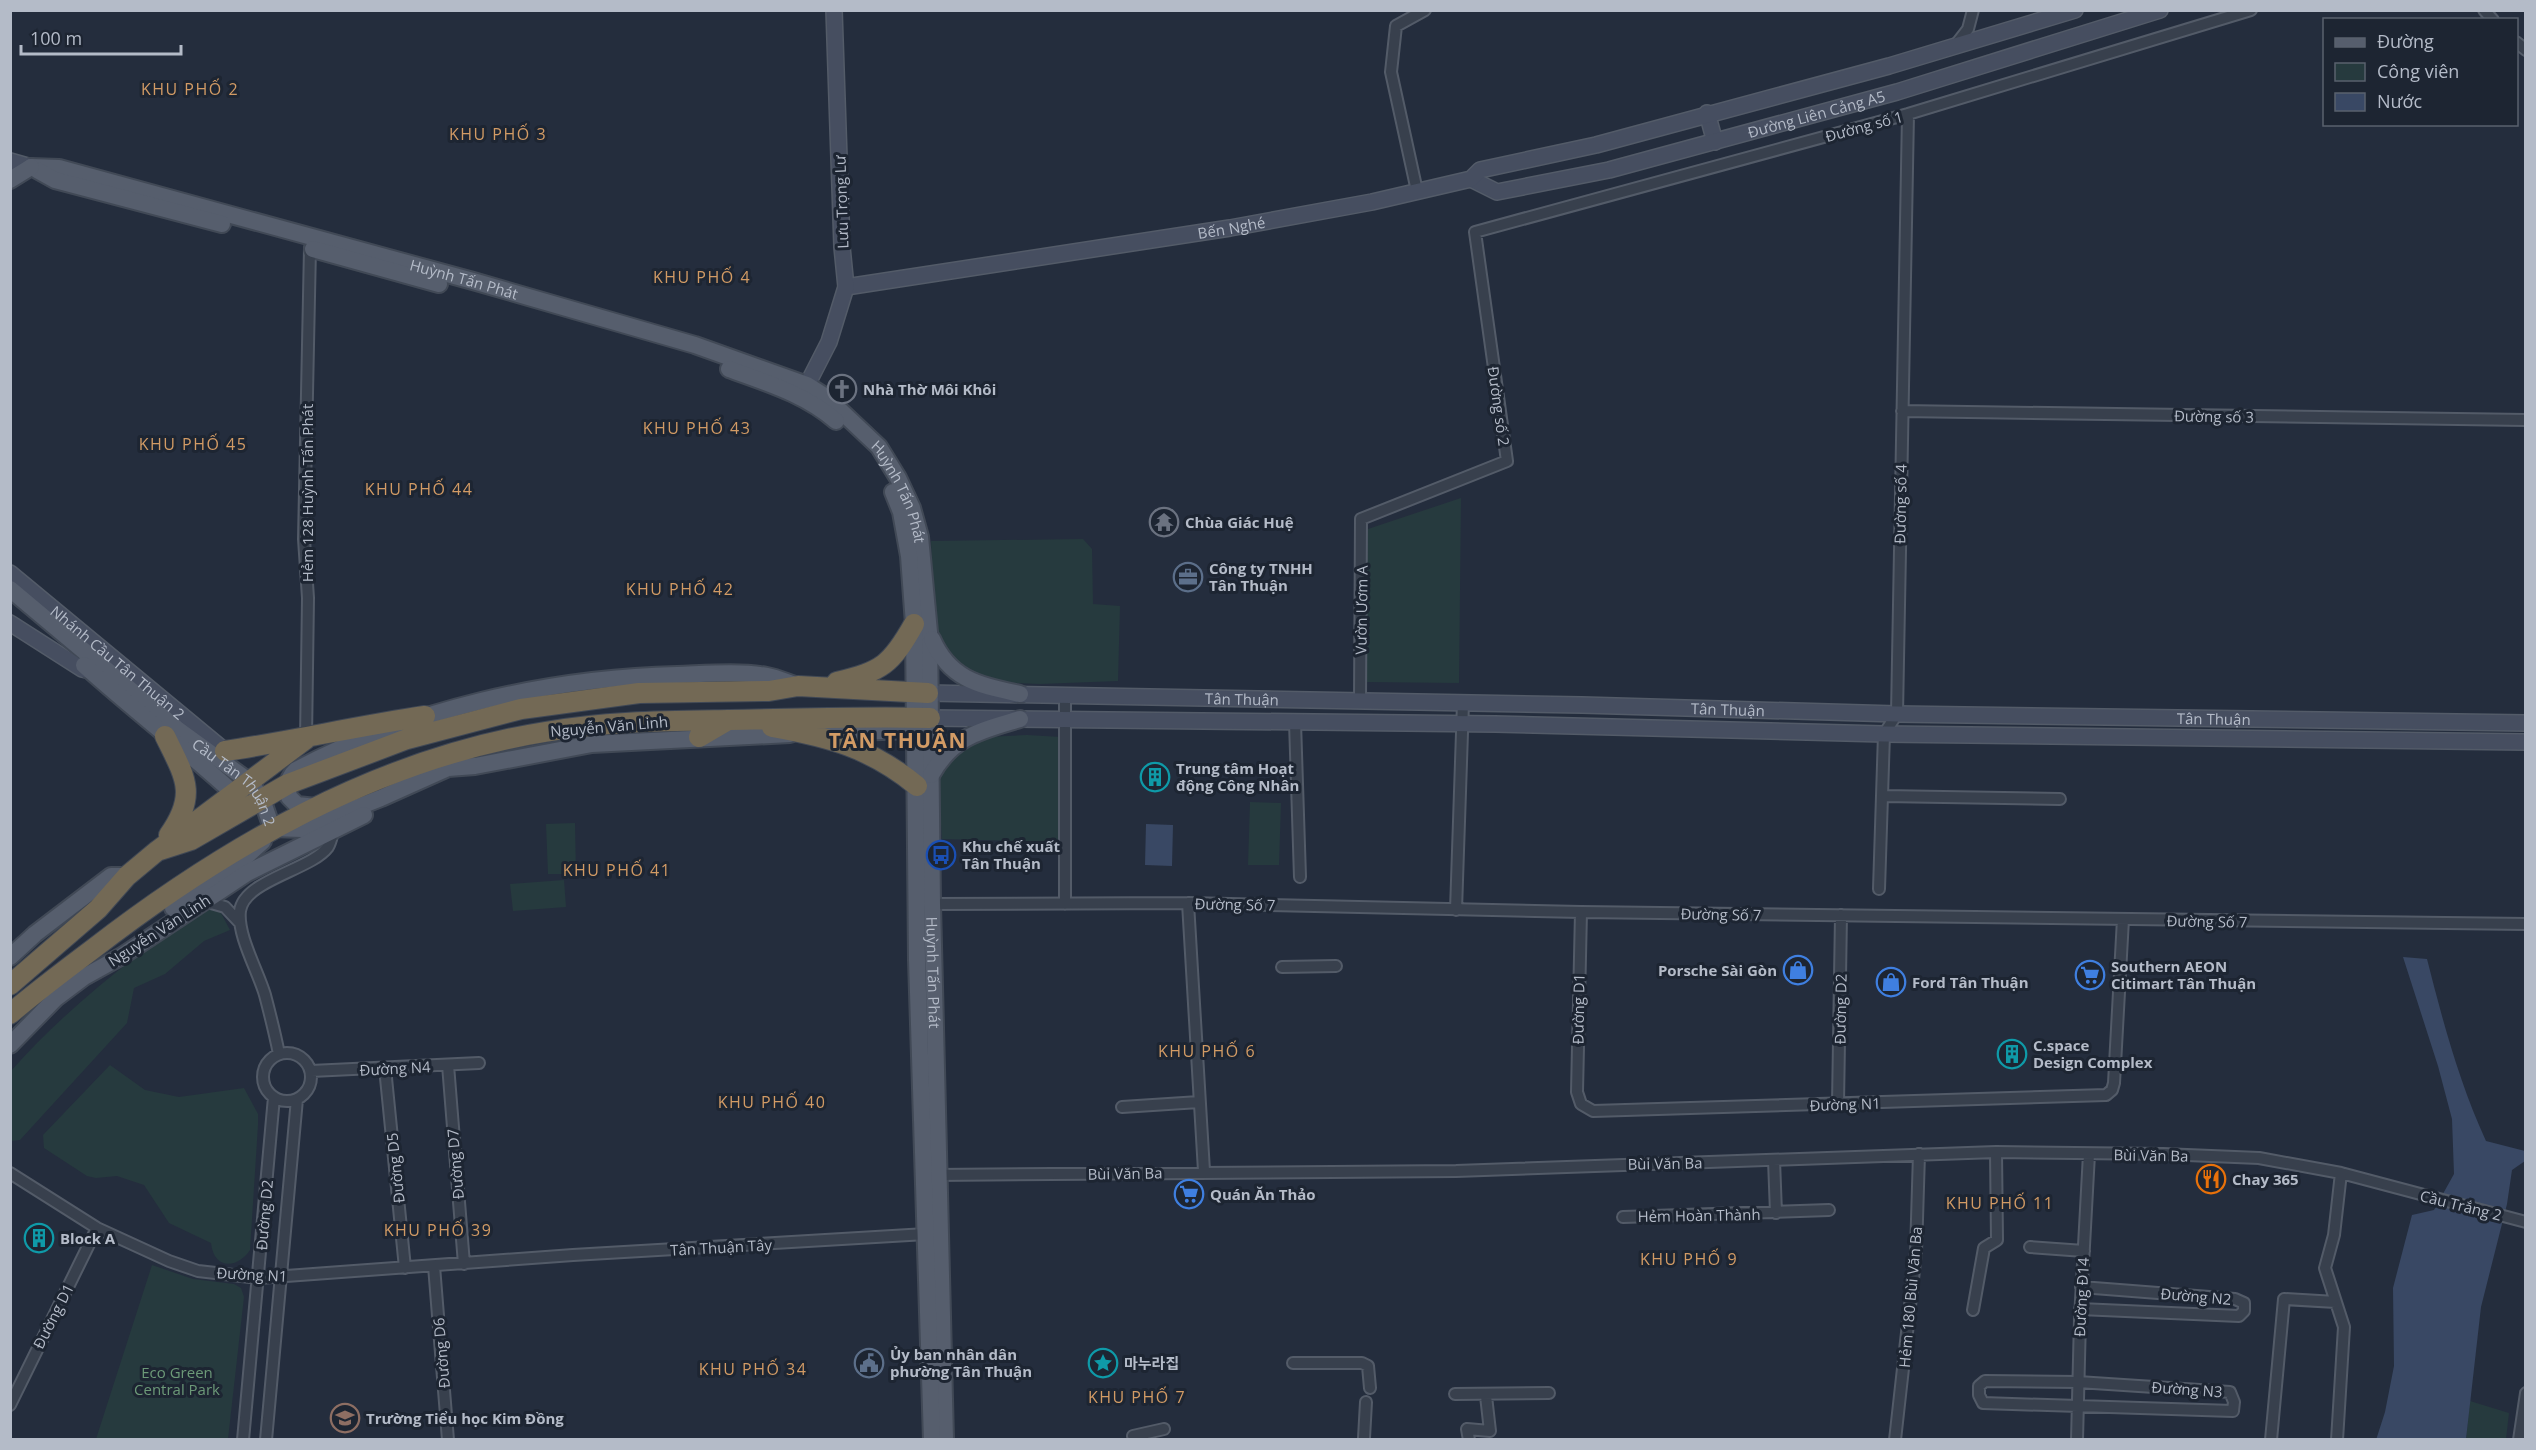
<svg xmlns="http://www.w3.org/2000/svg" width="2536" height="1450" viewBox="0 0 2536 1450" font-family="'Open Sans','Noto Sans KR',sans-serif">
<rect width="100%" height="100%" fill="#242d3d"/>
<!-- green -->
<path fill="#263a3e" d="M1461,498L1459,683L1364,682L1368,529Z
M1083,539L1092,549L1093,604L1120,606L1118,681L1040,684L994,682L949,661L934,629L931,541Z
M1027,735L1061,737L1062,838L1052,842L942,839L937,770L943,758L986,737Z
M1250,802L1281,803L1279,865H1248Z
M575,823L576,874H548L546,824Z
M564,880L566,907L513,911L510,884Z
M214,900L230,930L204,941L165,974L134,988L127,1023L20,1140L11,1141V1071C69,1005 142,950 214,900Z
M110,1065L145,1090L179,1097L244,1088L258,1114V1125L250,1250C237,1269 214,1270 211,1243L169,1223L144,1185L117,1176L96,1178L87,1176L44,1148L43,1135Z
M152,1265L193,1279L234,1284L241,1288L244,1297L228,1439H96Z
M2470,1401L2509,1413L2506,1439L2466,1440Z"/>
<!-- water -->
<path fill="#394864" d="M1146,824L1173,825L1172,866L1145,865Z
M2403,957L2427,959C2443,1022 2459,1082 2486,1141L2525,1151V1161L2512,1170L2507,1204L2481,1307L2466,1439L2376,1440L2385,1412L2394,1366L2393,1288L2412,1215L2434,1210L2454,1174L2452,1119L2438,1066Z"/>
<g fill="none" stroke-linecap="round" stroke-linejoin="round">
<!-- street casing -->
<g stroke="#535b68" stroke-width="14">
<path id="street" d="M2484,10L2493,20
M2516,42L2526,50
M1954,47L1968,29L1973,10
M1417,191L1391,72L1396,26L1425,10
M1902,411L2526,420
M1065,695V904
M1360,701L1361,519L1507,461L1475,232L1908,114L2251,10
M1295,722L1300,877
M306,739L308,598L304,539L310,248
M1884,796L2060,799
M1879,889L1884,734L1897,714L1908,114
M204,901L225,907L240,923
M1188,903L1204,1171
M929,904L1188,903L1581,912L2526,924
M1456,910L1463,703
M1581,912L1577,1092L1581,1104L1593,1111L2106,1095L2112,1090L2114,1083L2123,919
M1282,967L1336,966
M263 1077a24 24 0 1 1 48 0a24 24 0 1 1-48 0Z
M279,1054C275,1034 270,1014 265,995C258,971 237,935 240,911C244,880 311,870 328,847C331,842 332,835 334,829
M448,1065L464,1264
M385,1068L405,1268
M311,1071L479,1063
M1838,1104L1841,915
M1122,1107L1199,1102
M1774,1160L1776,1213
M10,1173L97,1228L169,1261L198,1271L259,1278L573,1255L926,1234
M934,1175L1456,1171L1996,1152L2163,1154L2259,1158L2341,1173L2526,1222
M1623,1217L1829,1210
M2030,1247L2084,1251
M434,1266L448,1440
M2080,1309L2239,1316L2244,1311V1303L2235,1299L2081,1287
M1973,1310L1984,1248L1997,1240L1996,1152
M1293,1363H1362L1368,1366L1370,1388
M1985,1381L2078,1382L2230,1392L2234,1402L2233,1411L1983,1403L1979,1395V1386Z
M1455,1394L1549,1393
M10,1405L97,1228
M1133,1436L1164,1429
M1364,1438L1366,1402
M243,1440L274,1097
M266,1440L297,1099
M1469,1440L1467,1429L1490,1431L1486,1396
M1895,1440L1916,1252L1919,1154
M2077,1440L2080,1319L2089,1154
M2271,1440L2284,1299L2336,1302
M2337,1440L2344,1327L2325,1268L2334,1235L2341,1173
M2519,1440L2526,1393"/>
</g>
<!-- secondary casing -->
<g stroke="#535b68" stroke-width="18">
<g id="secondary">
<path d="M1707,113L1715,142"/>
<path d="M10,161L31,167"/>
<path id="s1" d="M1471,179L1497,192L1609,170L1897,92L2160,10"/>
<path id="s2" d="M846,287L1230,228L1372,202L1471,179L1480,170L1596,145L1889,66L2075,10"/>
<path d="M807,385L829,342L846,287L842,247L834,10"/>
<path id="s3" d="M10,573L225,751L228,759"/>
<path d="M10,623L82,669L91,671"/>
<path id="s4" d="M928,693L1582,705L1897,714L2526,723"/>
<path d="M930,718L1495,724L1884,734L2526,742"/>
</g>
</g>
<!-- primary casing -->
<g stroke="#414956" stroke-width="20">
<g id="primary">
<path id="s5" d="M31,167L59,168L473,281L695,345L807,385L826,397L879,447L898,478L912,508L920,537L929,632L932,904L945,1440"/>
<path d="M37,170L55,180L222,224"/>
<path d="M10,180L31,167"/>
<path d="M313,249L439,284"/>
<path d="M729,369C767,383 805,394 836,421"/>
<path d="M893,492L901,512L909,556L914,624L917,960L932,1440"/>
<path id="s6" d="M10,589L177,729L250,782L262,799L272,828"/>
<path d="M932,639C950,680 979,685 1020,694"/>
<path d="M84,665C136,712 192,754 243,802"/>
<path d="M819,733L914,730"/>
<path d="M931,775C953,736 980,731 1020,719"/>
<path d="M316,807L297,805L289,797C287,787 288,777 296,770C410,710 548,678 677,675C706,674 739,671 767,676C778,678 788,683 798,686"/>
<path d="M273,828L302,829L381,798L448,768L475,766L592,744L790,734"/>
<path d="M173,908L240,862L263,841"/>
<path d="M10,957L35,934L111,876H127"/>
<path d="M10,1045L56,998L84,977L122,956L247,873L364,815"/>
</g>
</g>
<!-- highway casing -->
<g stroke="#404855" stroke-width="22">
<path id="highway" d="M837,682C882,671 891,665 914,624
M772,727C829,737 871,748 917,786
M165,736C185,777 198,794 169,835
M699,737L728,720
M225,751C292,741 358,726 425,716
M157,851L191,840L288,784L407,739L521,709L639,693L769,691L798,686L928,693
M10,985L98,909L127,876L157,851L306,739
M10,1014C37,991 65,970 93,949C225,847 377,759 545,732C607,721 667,721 729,720C796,719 863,716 930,718"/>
</g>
<!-- street -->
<use href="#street" stroke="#38404d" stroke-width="10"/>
<!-- secondary -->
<use href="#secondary" stroke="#464e60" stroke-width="15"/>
<!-- primary -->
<use href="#primary" stroke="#565e6d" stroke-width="16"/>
<!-- highway -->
<use href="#highway" stroke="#736955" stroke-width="20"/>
</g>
<!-- icons -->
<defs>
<g id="church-ring" transform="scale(1.5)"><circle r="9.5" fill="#1d2532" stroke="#6b7280" stroke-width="1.5"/><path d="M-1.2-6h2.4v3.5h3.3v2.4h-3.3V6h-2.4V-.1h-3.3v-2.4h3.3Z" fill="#6b7280"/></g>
<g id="temple-ring" transform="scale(1.5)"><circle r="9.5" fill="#1d2532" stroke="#6b7280" stroke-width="1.5"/><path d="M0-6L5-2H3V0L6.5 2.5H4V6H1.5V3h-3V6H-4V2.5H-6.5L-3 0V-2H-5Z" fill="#6b7280"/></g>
<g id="office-ring" transform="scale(1.5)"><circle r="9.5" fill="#1d2532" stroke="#5c6f8a" stroke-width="1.5"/><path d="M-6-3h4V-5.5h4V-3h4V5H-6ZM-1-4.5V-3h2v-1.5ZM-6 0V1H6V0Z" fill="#5c6f8a"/></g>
<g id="building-ring" transform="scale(1.5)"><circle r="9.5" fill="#1d2532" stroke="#0f9aa8" stroke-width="1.5"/><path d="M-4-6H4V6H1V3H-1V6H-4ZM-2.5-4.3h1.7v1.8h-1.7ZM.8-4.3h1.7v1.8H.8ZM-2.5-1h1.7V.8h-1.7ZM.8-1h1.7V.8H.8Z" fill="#0f9aa8"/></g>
<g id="bus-ring" transform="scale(1.5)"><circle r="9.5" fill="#1d2532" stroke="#1a4fb4" stroke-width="1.5"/><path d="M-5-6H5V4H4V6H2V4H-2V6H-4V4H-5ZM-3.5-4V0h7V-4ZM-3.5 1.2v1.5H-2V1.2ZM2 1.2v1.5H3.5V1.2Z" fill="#1a4fb4"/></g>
<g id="shop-ring" transform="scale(1.5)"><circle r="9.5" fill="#1d2532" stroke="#3f7fe0" stroke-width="1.5"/><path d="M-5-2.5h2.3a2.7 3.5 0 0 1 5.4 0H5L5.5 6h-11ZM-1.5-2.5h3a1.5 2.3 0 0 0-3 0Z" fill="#3f7fe0"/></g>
<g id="supermarket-ring" transform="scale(1.5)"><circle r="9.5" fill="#1d2532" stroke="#3f7fe0" stroke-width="1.5"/><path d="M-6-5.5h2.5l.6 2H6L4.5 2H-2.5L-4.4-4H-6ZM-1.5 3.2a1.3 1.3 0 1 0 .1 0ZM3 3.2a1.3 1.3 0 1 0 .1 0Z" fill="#3f7fe0"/></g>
<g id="restaurant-ring" transform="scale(1.5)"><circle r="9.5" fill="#1d2532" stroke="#e8710a" stroke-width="1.5"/><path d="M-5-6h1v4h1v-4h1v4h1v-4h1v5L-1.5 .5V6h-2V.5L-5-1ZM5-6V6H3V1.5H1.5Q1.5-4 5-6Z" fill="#e8710a"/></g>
<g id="civic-ring" transform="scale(1.5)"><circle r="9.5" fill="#1d2532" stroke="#5c6f8a" stroke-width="1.5"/><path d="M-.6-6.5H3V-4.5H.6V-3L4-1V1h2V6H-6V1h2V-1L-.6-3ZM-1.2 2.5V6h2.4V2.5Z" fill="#5c6f8a"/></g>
<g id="sight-ring" transform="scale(1.5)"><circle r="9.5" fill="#1d2532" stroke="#0f9aa8" stroke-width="1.5"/><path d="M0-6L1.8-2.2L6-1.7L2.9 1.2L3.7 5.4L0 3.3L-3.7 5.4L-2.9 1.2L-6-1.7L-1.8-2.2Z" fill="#0f9aa8"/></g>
<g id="school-ring" transform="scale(1.5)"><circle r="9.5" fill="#1d2532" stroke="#8d6e63" stroke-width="1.5"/><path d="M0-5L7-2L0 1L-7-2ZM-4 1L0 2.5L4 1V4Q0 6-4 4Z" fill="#8d6e63"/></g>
</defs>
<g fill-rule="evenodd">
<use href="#church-ring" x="842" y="389"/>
<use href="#temple-ring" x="1164" y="522"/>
<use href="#office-ring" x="1188" y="577"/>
<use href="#building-ring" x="1155" y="777"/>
<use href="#bus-ring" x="941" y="855"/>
<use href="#shop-ring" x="1798" y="970"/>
<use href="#supermarket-ring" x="2090" y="975"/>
<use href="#shop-ring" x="1891" y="982"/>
<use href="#building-ring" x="2012" y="1054"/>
<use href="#restaurant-ring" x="2211" y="1179"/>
<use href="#supermarket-ring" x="1189" y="1194"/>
<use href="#building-ring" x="39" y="1238"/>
<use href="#civic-ring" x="869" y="1363"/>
<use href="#sight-ring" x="1103" y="1363"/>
<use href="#school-ring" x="345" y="1418"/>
</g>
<g text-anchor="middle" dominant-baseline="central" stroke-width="6" stroke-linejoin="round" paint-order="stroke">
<!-- street labels -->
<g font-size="15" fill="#b4bbc8" stroke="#1d2532">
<text stroke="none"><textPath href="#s1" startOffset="358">Đường Liên Cảng A5</textPath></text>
<text transform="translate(1864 126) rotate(-15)">Đường số 1</text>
<text transform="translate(841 202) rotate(-92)">Lưu Trọng Lư</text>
<text stroke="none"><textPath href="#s2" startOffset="390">Bến Nghé</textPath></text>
<text stroke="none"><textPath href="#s5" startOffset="448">Huỳnh Tấn Phát</textPath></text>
<text transform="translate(1499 406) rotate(82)">Đường số 2</text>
<text transform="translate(2214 416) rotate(1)">Đường số 3</text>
<text transform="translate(307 493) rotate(-90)">Hẻm 128 Huỳnh Tấn Phát</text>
<text stroke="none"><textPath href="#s5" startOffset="952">Huỳnh Tấn Phát</textPath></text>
<text transform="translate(1900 504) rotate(-89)">Đường số 4</text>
<text transform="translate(1361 610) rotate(-89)">Vườn Ươm A</text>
<text stroke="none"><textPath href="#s3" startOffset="140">Nhánh Cầu Tân Thuận 2</textPath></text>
<text stroke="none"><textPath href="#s4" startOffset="314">Tân Thuận</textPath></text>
<text stroke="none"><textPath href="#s4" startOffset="800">Tân Thuận</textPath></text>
<text stroke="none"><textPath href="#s4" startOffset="1286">Tân Thuận</textPath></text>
<text transform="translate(609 726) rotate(-5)">Nguyễn Văn Linh</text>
<text stroke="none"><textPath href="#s6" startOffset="298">Cầu Tân Thuận 2</textPath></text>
<text transform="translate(1235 904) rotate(1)">Đường Số 7</text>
<text transform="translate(1721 914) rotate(1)">Đường Số 7</text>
<text transform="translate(2207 921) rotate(1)">Đường Số 7</text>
<text transform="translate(159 930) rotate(-33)">Nguyễn Văn Linh</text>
<text stroke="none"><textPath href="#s5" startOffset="1438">Huỳnh Tấn Phát</textPath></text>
<text transform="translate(1578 1009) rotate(-89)">Đường D1</text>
<text transform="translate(1840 1009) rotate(-89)">Đường D2</text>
<text transform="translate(395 1068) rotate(-3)">Đường N4</text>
<text transform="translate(1845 1104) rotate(-2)">Đường N1</text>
<text transform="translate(2151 1155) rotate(1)">Bùi Văn Ba</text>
<text transform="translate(1665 1163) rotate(-1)">Bùi Văn Ba</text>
<text transform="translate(455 1164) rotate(-95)">Đường D7</text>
<text transform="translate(395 1168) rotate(-96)">Đường D5</text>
<text transform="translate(1125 1173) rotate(-1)">Bùi Văn Ba</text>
<text transform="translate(2461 1205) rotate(14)">Cầu Trắng 2</text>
<text transform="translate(264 1215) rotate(-85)">Đường D2</text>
<text transform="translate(1699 1215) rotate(-1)">Hẻm Hoàn Thành</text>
<text transform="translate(721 1247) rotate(-3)">Tân Thuận Tây</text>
<text transform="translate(252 1274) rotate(3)">Đường N1</text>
<text transform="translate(2196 1296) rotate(5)">Đường N2</text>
<text transform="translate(1910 1297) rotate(-85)">Hẻm 180 Bùi Văn Ba</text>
<text transform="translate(2081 1297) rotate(-87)">Đường Đ14</text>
<text transform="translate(53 1316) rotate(-63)">Đường D1</text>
<text transform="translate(441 1353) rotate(-95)">Đường D6</text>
<text transform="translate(2187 1389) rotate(4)">Đường N3</text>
</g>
<!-- poi labels -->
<g font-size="15" font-weight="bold" fill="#b4bbc8" stroke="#1d2532" text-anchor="start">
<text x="863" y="389">Nhà Thờ Môi Khôi</text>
<text x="1185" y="522">Chùa Giác Huệ</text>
<text x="1209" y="568">Công ty TNHH<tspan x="1209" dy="17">Tân Thuận</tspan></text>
<text x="1176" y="768">Trung tâm Hoạt<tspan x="1176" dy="17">động Công Nhân</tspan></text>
<text x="962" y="846">Khu chế xuất<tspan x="962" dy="17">Tân Thuận</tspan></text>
<text x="2111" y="966">Southern AEON<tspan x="2111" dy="17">Citimart Tân Thuận</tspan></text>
<text x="1777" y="970" text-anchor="end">Porsche Sài Gòn</text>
<text x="1912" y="982">Ford Tân Thuận</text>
<text x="2033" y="1045">C.space<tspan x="2033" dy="17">Design Complex</tspan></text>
<text x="2232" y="1179">Chay 365</text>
<text x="1210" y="1194">Quán Ăn Thảo</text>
<text x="60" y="1238">Block A</text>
<text x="890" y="1354">Ủy ban nhân dân<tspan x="890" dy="17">phường Tân Thuận</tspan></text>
<text x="1124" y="1363">마누라집</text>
<text x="366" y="1418">Trường Tiểu học Kim Đồng</text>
</g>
<!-- park labels -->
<g font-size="15" fill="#6c9978" stroke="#1d2532">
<text x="177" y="1372">Eco Green<tspan x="177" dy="17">Central Park</tspan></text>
</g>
<!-- neighbourhood labels -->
<g font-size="16" letter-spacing="1.5" fill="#d29b65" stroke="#1d2532">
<text x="190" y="89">KHU PHỐ 2</text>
<text x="498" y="134">KHU PHỐ 3</text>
<text x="702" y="277">KHU PHỐ 4</text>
<text x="697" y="428">KHU PHỐ 43</text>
<text x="193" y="444">KHU PHỐ 45</text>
<text x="419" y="489">KHU PHỐ 44</text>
<text x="680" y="589">KHU PHỐ 42</text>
<text x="617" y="870">KHU PHỐ 41</text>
<text x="1207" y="1051">KHU PHỐ 6</text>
<text x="772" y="1102">KHU PHỐ 40</text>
<text x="2000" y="1203">KHU PHỐ 11</text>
<text x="438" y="1230">KHU PHỐ 39</text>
<text x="1689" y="1259">KHU PHỐ 9</text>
<text x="753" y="1369">KHU PHỐ 34</text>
<text x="1137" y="1397">KHU PHỐ 7</text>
</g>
<!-- district labels -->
<g font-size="21" font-weight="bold" letter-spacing="1.5" fill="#d29b65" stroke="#1d2532">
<text x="898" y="740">TÂN THUẬN</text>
</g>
</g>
<!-- border -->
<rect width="2536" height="1450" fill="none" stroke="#b4bbc8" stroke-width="24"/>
<!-- legend -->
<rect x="2323" y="18" width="195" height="108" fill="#1d2532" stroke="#59616e" stroke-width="1.5"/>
<rect x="2335" y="38" width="30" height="9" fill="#565e6d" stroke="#59616e" stroke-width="1.5"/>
<text x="2377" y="48" font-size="18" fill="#b4bbc8">Đường</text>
<rect x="2335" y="63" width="30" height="18" fill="#263a3e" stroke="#59616e" stroke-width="1.5"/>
<text x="2377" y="78" font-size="18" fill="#b4bbc8">Công viên</text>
<rect x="2335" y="93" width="30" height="18" fill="#394864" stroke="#59616e" stroke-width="1.5"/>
<text x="2377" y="108" font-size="18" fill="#b4bbc8">Nước</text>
<!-- scale -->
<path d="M21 45v9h160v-9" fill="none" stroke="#b4bbc8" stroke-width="3"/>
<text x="30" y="45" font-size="18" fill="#b4bbc8" stroke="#1d2532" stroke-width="4.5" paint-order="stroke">100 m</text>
</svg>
